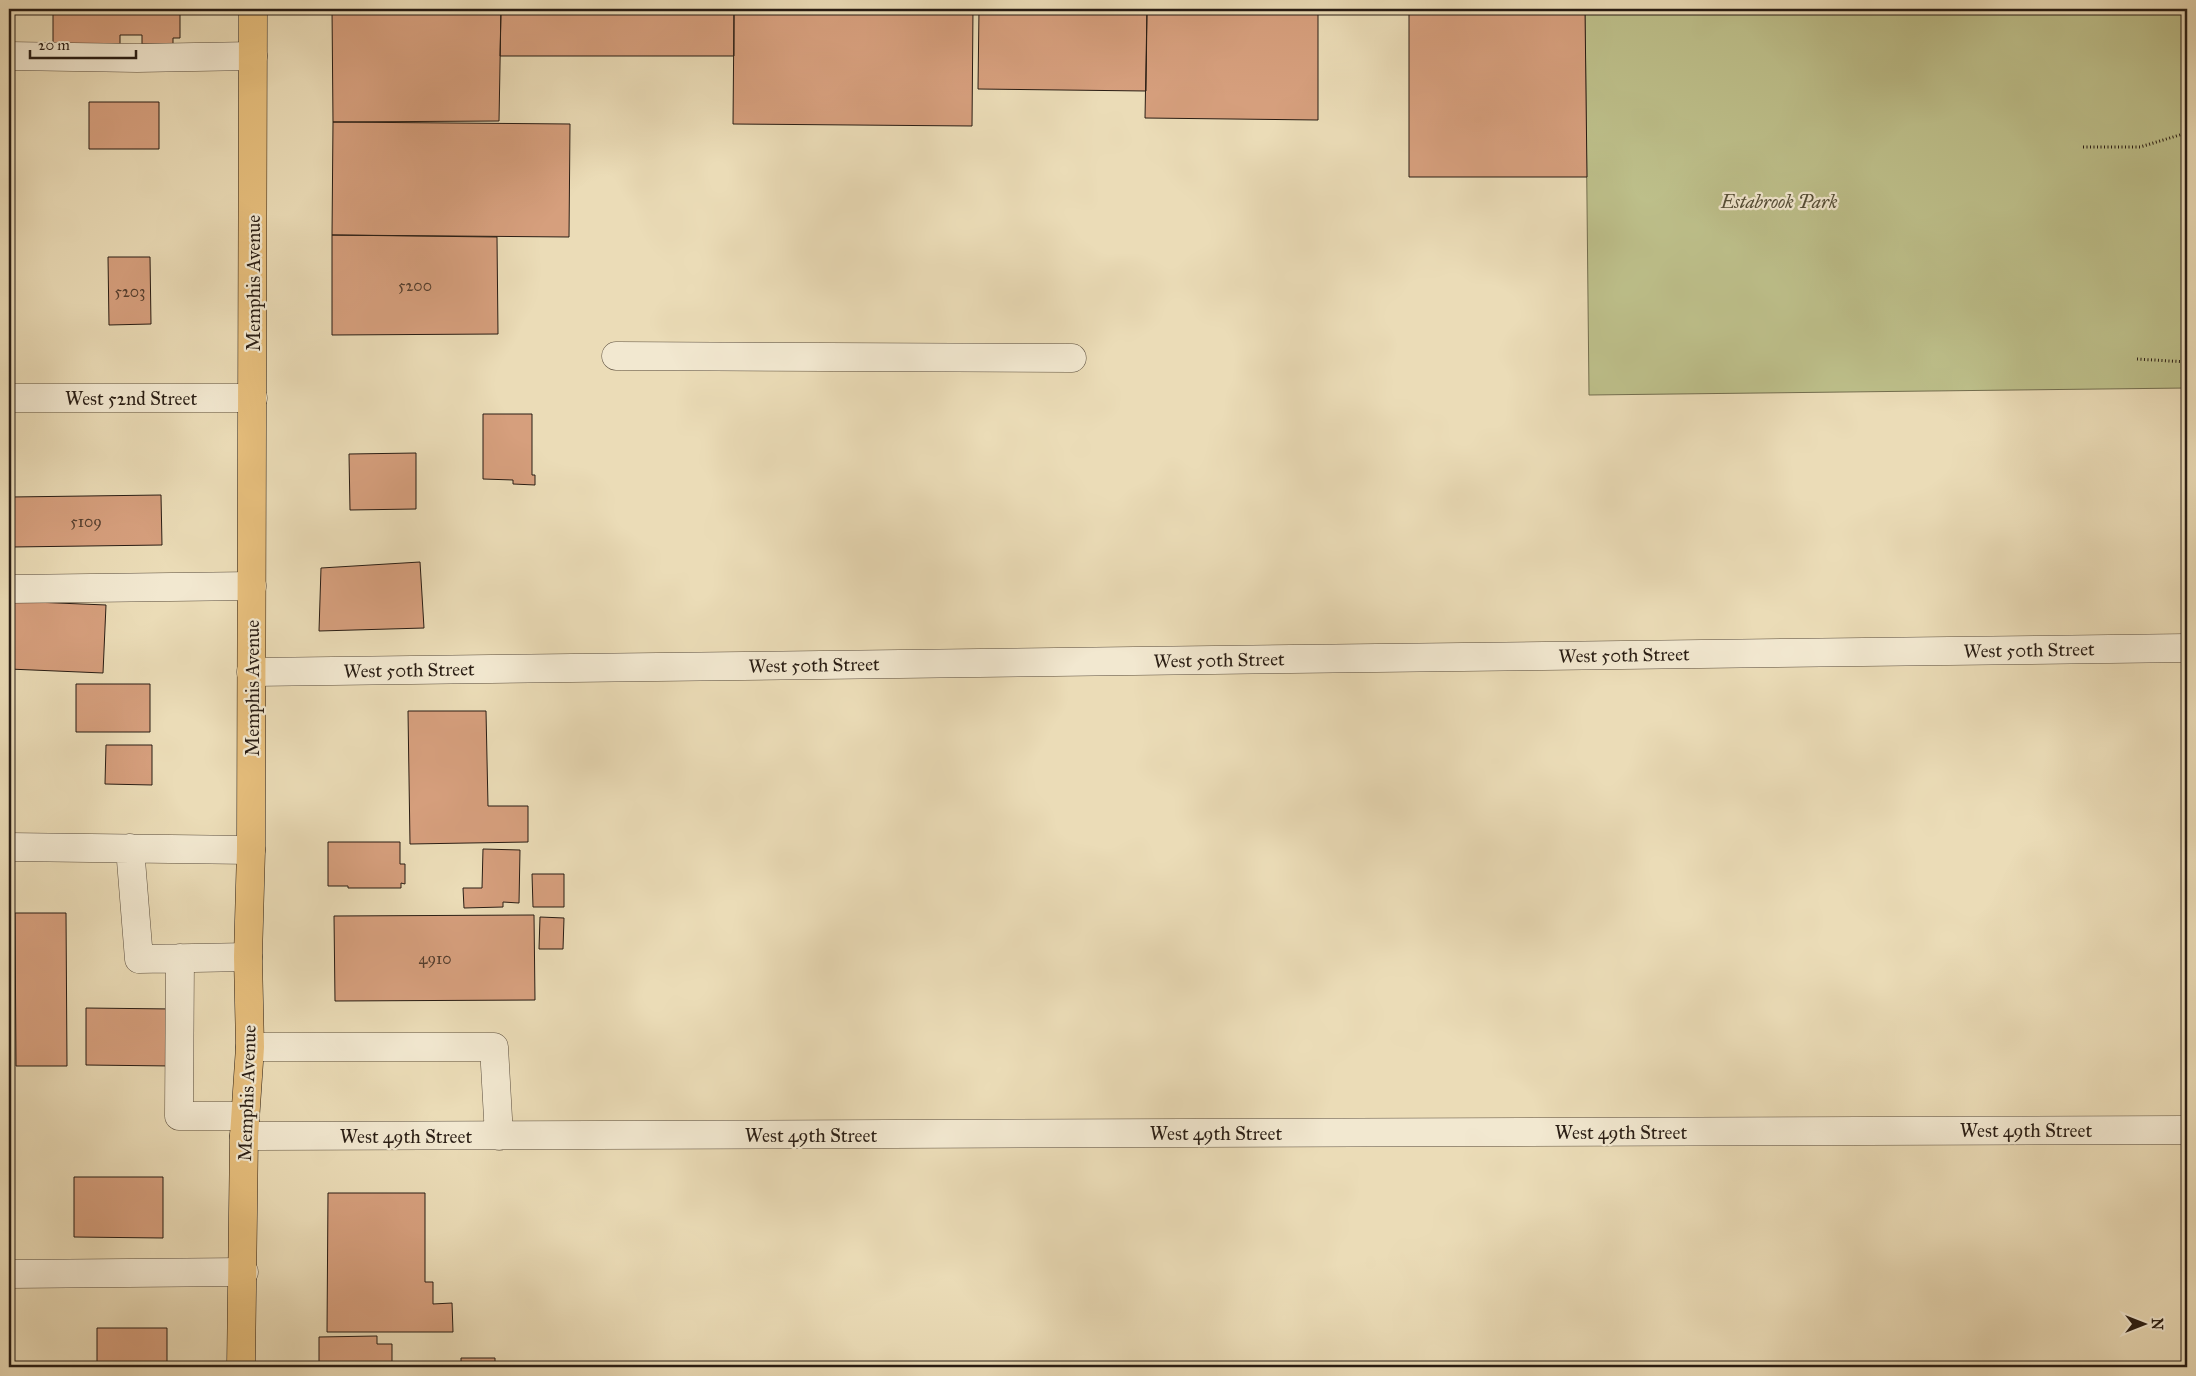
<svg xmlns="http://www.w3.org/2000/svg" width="2196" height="1376" viewBox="0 0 2196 1376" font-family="'IM FELL Great Primer',serif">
<rect width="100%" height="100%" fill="#ebdcb7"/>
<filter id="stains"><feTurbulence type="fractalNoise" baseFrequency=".004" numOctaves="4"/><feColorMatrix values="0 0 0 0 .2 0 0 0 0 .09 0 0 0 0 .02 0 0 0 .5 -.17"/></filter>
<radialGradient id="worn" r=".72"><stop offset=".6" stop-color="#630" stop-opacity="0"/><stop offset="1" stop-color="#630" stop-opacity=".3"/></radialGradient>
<!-- green -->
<path fill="#bdbf8a" stroke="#736e4f" d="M1585,9H2187V388L1589,395Z"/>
<!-- building -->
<path fill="#d69f7d" stroke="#291d14" d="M71,9H180V38H173V44H142V35H120V44H53V14H76V11H71Z
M332,9H501L499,121L333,122Z
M501,9H734V56H500Z
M734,9H973L972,126L733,124Z
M979,9H1147L1146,91L978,89Z
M1147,9H1318V120L1145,118Z
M1409,9H1585L1587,177H1409Z
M89,102H159V149H89Z
M333,122L570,124L569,237L332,235Z
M332,235L497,237L498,334L332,335Z
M108,257H150L151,324L109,325Z
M483,414H532V475H535V485L513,484V480L483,479Z
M416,453V509L350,510L349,454Z
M161,495L162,545L12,547L11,497Z
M420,562L424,628L319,631L321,568Z
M9,601L106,605L103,673L9,669Z
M76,684H150V732H76Z
M408,711H486L488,806H528V842L410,844Z
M106,745H152V785L105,784Z
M328,842H400V864H405V884L401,883V888H348V886H328Z
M483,849L520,850L519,903L503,902V907L464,908L463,888H482Z
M532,874H564V907H533Z
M15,913H66L67,1066H16Z
M534,915L535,1000L335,1001L334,916Z
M540,917L564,918L563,949H539Z
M86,1008L173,1009L172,1066L86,1065Z
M74,1177H163V1238L74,1237Z
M328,1193H425V1282H433V1304L452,1303L453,1332H327Z
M97,1328H167V1367H97Z
M377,1336V1344H392V1367H319V1337Z
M461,1358H495V1367H461Z"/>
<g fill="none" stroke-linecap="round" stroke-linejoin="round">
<!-- minor casing -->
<g stroke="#5a4d3d" stroke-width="29">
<path id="minor" d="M9,56L137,58L253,56
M616,356L1072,358
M9,398H253
M9,589L252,586
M251,672L2187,648
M9,847L251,850
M130,848L139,959L248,957
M180,958L179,1116H244
M250,1047H494L499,1136
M244,1136L2187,1130
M9,1274L244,1272"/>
</g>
<!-- major casing -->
<g stroke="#291d14" stroke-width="29">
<path id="major" d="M241,1367L244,1136L250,1047L248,957L251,850L253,9"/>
</g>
<!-- path -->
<path stroke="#291d14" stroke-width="3" stroke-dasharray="1 2.5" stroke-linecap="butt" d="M2083,147H2140L2183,134L2187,130
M2137,359L2187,362"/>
<!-- minor -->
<use href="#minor" stroke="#f2e8d0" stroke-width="28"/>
<!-- major -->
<use href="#major" stroke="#e6be7c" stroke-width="28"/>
</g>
<g text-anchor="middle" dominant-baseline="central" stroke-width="4.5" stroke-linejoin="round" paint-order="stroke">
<!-- number labels -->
<g font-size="16" fill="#543e2e">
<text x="415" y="285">5200</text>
<text x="130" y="291">5203</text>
<text x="86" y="521">5109</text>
<text x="435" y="958">4910</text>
</g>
<!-- park labels -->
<g font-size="19" font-style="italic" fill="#554e37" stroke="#f2e8d0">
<text x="1779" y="201">Estabrook Park</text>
</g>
<!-- street labels -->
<g font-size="19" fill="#291d14" stroke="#f2e8d0">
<text transform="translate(253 283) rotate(-90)">Memphis Avenue</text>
<text x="131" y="398">West 52nd Street</text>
<text transform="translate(2029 650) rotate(-1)">West 50th Street</text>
<text transform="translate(1624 655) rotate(-1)">West 50th Street</text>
<text transform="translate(1219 660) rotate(-1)">West 50th Street</text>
<text transform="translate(814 665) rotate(-1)">West 50th Street</text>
<text transform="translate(409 670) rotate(-1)">West 50th Street</text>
<text transform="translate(252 688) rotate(-90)">Memphis Avenue</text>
<text transform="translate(247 1093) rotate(-88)">Memphis Avenue</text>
<text x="2026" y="1130">West 49th Street</text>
<text x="1621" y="1132">West 49th Street</text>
<text x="1216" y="1133">West 49th Street</text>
<text x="811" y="1135">West 49th Street</text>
<text x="406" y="1136">West 49th Street</text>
</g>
</g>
<!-- margin -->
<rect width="2196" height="1376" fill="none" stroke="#ebdcb7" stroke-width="30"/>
<rect x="10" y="10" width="2176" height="1356" fill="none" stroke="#291d14" stroke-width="2.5"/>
<rect x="15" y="15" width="2166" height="1346" fill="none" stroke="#291d14"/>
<!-- north arrow -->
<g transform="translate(2144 1324) rotate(90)" stroke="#f2e8d0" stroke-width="4" paint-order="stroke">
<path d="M0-4L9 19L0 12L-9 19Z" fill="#291d14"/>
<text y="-8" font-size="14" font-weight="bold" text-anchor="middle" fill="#291d14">N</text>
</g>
<!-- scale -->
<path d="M30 50v8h106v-8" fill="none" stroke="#291d14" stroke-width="2.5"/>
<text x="38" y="50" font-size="15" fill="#291d14" stroke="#f2e8d0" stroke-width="4" paint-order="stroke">20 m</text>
<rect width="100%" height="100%" filter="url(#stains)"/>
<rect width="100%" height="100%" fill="url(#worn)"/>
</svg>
